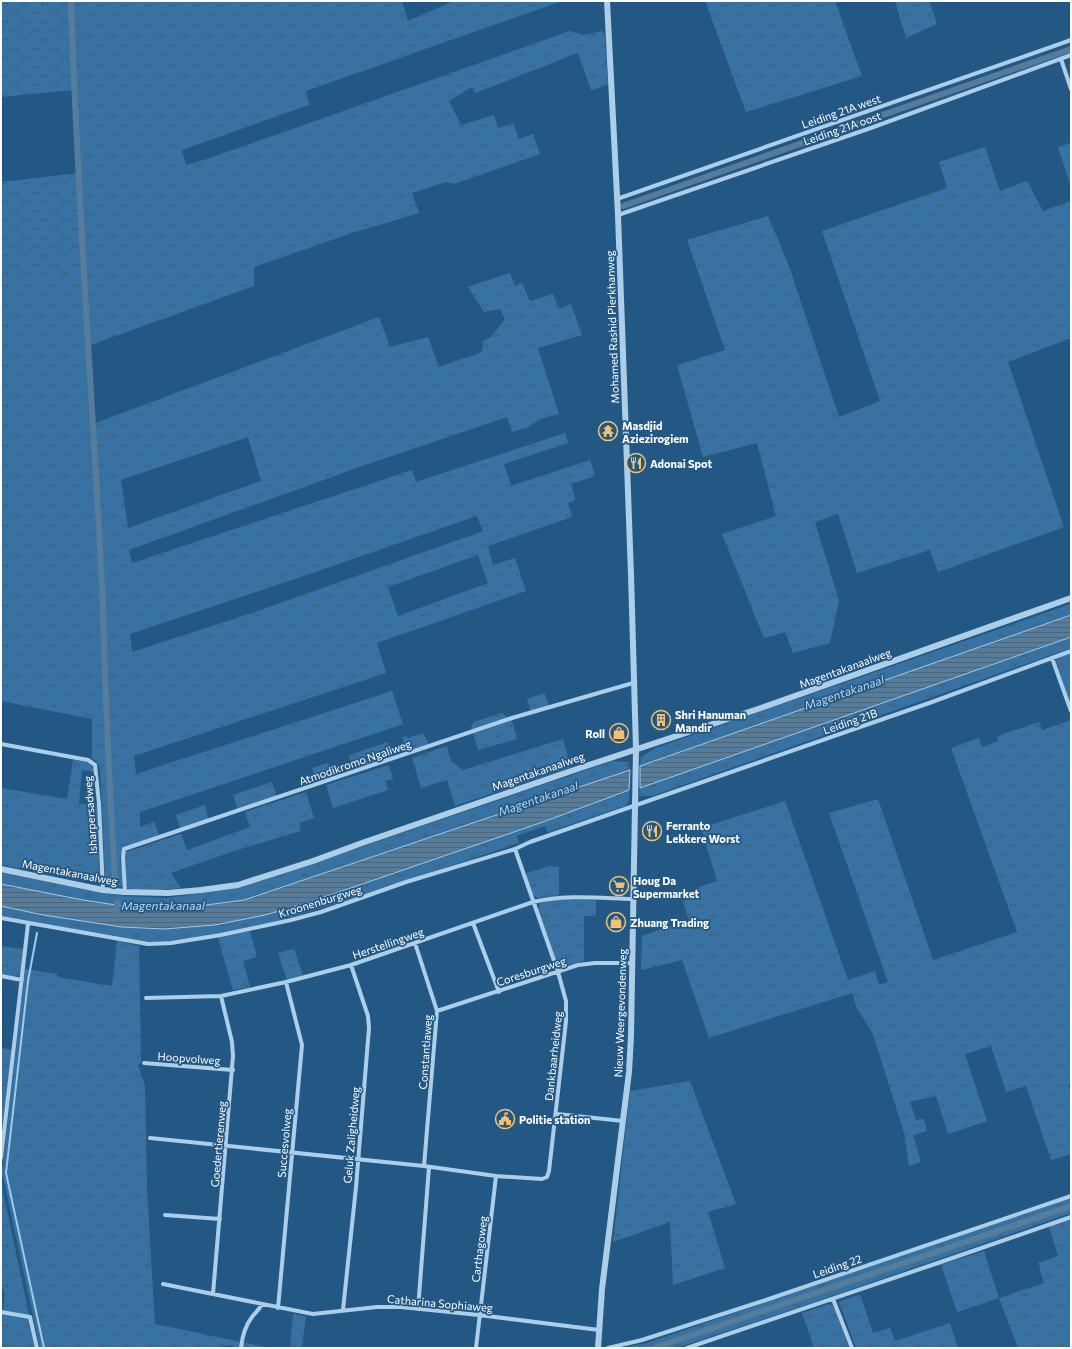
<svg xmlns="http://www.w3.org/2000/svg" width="1072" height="1349" viewBox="0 0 1072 1349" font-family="Commissioner,sans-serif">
<defs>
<pattern id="grass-tufts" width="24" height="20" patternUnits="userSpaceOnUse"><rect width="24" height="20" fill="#3772a2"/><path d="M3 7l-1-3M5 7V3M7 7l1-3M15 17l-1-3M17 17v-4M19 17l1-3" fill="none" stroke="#445b6e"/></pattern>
<pattern id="forest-crowns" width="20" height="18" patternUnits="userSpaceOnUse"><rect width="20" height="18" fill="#3772a2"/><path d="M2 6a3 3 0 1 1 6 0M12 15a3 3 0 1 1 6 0" fill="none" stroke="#445b6e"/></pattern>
<pattern id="water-rules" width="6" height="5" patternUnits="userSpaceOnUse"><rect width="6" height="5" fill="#567c9b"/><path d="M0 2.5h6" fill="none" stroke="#516474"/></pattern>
</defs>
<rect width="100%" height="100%" fill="#235885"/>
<!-- grass -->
<path fill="url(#grass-tufts)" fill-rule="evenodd" d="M71,1H402L408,21L454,1H562L306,91L309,105L182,150L186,165L207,159L570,31L583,35L602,31L605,36L608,85L591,90L578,53L475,93L472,87L449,101L461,125L494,115L498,128L513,123L519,139L533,134L540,154L454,184L446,182L412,193L419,213L352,233L254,267V286L88,346L93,424L379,317L390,347L428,337L439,367L482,352L483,341L491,337L505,319L500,309L484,312L468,287L510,273L515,286L522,283L530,301L553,294L559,309L571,304L582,335L538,348L559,414L540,419L529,427L512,432L507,417L365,465L129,550L132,563L412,470L416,482L565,433L568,443L504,464L511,486L590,460L595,476L571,484L575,500L568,503L572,517L488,546L493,565L515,558L526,591L377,643L386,673L134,756L136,774L392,691L403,724L140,812V827L154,822L160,837L123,849L120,857L123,887L118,886L107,882L105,876L100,769L97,762L92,758V719L1,701V279L83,272C80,182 74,92 71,1ZM248,437L261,481L128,528L121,480ZM477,516L483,531L258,611L132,652L130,634L292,580ZM478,555L488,583L398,616L388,587Z
M705,1H835L862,76L746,112Z
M895,1H929L937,24L906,38Z
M1071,143V187L1058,147Z
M985,147L1000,191L1027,181L1043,211L1071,201V338L1008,362L1064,527L938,572L930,550L857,573L838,514L815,522L839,601L830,643L793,653L785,632L764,638L722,534L776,516L757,443L703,457L677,365L725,350L687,240L768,216L789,266L839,417L880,401L822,231L947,188L939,162Z
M1071,604V615L640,766L641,757L656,748Z
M1071,637V648L652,796H639L640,788Z
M1071,653V706L1056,661L1057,658Z
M545,693L549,707L531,713L527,699Z
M502,713L512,721L517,739L478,750L471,727L474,722Z
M1071,720V1083L1068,1084L1071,1092V1154L1051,1160L1026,1086L1006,1092L991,1046L965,1054L987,1121L948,1134L936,1096L910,1102L916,1120L924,1119L927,1131L913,1135L921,1162L909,1166L904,1133L873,1034L857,1008L852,993L709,1038L682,960L641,970L642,936L689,920L683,902L699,887L717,881L701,828L785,801L848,980L875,971L879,985L888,982L829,813L878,799L933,960L1017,932L951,748L979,738L982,747L998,741L997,736L1039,722L1042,730Z
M424,733L430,748L407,755L402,737L407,736L408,738Z
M563,739L571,767L455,806L447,780L421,788L412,758L447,746L451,761L463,770Z
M388,742L394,759L354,772L349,755Z
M73,760C83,761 92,761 94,772L82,770L79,804H97L100,882L85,881L1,865V788L67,799Z
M613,761L628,762L630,770L244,900L191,907H129L83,900L1,884V872L89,890L125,896L167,898L244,887Z
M328,763L333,779L317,784L312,768Z
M389,765L393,779L386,781L388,790L333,808L326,785Z
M272,782L277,797L238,811L233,795Z
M629,790V801L625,806L548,832L545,826L517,836L519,843C470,859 421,876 372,892C300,915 220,941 144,942L1,916V906L43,915L122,927L164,929L215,925L265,915L307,903L543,822Z
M306,792L314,818L299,823L301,831L234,851L171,873L181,888L160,890L129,889L126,887L125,856L126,852L181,834L187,850L250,827L245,812Z
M205,805L209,821L181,830L176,815Z
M549,866L559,867V895L538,898L533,895L525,874Z
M569,899L596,900V916H584V961L563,966L558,965L556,961L538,909L540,903L548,900Z
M250,931L257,957L243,961L250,987L233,990L218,938Z
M117,941L139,946L141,1062L138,1065L145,1086L147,1189L155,1324L270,1348H234L232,1345L211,1348H40L2,1172L25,969L57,974V977L112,986Z
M1,946L23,949L21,974L16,977L1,974Z
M294,949L303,976L287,980L278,953Z
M1,1048L13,1050L1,1142Z
M690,1081L736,1204L708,1212L725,1268L673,1285L670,1222L613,1242L630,1091Z
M1,1182L36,1348H1V1318H2L5,1295L3,1289L1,1288Z
M1071,1198V1213L800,1307L676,1348H619L644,1344Z
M1071,1219V1348H1018L999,1298L957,1312L941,1265L984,1251L999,1298L1044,1283L1038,1263L1058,1256L1049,1227Z
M860,1294L873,1333L890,1328L895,1341L950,1323L958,1348H856L839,1302Z
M829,1304L832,1305L834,1307L849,1348H814L802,1313Z
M293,1314L306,1316L302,1348H290Z"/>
<!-- forest -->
<path fill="url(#forest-crowns)" d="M10,1H71L74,90L1,97V2Z
M79,173L83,273L1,279V182Z"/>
<!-- water -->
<path fill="url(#water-rules)" stroke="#a0caea" d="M1071,615V637L640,788V766Z
M630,770L629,790L543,822L307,903L265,915L215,925L164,929L122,927L43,915L1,906V884L83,900L129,907H191L244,900Z"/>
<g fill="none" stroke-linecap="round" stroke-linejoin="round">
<!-- stream -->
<path stroke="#a0caea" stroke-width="2" d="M37,933L28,981L6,1173L44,1348"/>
<!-- canal -->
<path stroke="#567c9b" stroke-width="6" d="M71,1C77,190 91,378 101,566C104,618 104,669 107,721C109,774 112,827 115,880
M623,206L1071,49
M116,913L117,902
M654,1348L1071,1206"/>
<!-- minor -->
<path stroke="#accee9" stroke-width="4" d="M1061,59L1071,89
M617,199L1071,40
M618,215L868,129L1071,55
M1052,658L1071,711
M1,744L88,760L95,765L99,804L103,890
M125,892L123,857L124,849L512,718L633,683
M1,918L148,944L171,943L221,935L291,920L321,912L406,882L515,849L530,842L932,702L1071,651
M473,923L499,992
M415,943L437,1011L424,1166
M1,976L22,980
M146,998L221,996L286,982L351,965L533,902C566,894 599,898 633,899
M437,1011L578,965L595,963H632
M144,1063L233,1070
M557,1114L623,1121
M150,1138L424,1166L496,1176L542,1179L547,1177L549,1171L566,1021V1001L558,972L515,849
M1,1158L28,924
M165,1215L220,1219
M163,1284L313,1314L377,1307H401L479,1315L599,1330
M213,1294L233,1056L232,1042L221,996
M833,1299L852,1348
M278,1308L302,1045L286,982
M418,1309L429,1167
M343,1310L356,1187L369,1028L368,1016L351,965
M1,1312L30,1317L37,1348
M241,1348C242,1338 245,1326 252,1317C255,1313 259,1310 262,1304
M476,1348L496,1176
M608,1348L642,1340L766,1300L1071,1196
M687,1348L938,1263L1071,1217"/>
<!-- tertiary -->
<path stroke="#accee9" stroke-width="6" d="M1,869L103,890L125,892L168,893L201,890L238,885L313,861L362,843L580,768L761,708L1071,598
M598,1348L602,1289L629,1072L631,1036L636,749L631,575L618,215L607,1"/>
</g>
<!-- icons -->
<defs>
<g id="temple-ring" transform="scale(1)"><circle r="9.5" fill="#235885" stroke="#f4c06f" stroke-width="1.5"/><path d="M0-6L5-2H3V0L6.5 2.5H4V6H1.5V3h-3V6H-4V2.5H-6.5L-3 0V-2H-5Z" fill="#f4c06f"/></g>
<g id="restaurant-ring" transform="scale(1)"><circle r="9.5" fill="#235885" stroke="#f4c06f" stroke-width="1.5"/><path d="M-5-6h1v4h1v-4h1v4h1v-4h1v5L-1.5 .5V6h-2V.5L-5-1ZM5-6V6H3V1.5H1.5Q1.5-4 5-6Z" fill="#f4c06f"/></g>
<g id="building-ring" transform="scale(1)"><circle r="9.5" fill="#235885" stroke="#f4c06f" stroke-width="1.5"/><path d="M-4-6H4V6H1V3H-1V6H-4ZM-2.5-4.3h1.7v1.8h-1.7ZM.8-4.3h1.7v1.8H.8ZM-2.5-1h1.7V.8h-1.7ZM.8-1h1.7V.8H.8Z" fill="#f4c06f"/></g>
<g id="shop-ring" transform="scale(1)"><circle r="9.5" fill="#235885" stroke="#f4c06f" stroke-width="1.5"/><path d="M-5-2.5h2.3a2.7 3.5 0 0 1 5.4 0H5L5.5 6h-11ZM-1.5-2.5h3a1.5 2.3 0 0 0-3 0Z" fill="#f4c06f"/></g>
<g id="supermarket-ring" transform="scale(1)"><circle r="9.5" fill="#235885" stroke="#f4c06f" stroke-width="1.5"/><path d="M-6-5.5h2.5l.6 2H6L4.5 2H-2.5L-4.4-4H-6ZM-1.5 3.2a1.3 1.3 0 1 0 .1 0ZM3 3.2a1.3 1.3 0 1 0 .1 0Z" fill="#f4c06f"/></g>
<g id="civic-ring" transform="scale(1)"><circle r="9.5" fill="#235885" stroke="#f4c06f" stroke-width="1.5"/><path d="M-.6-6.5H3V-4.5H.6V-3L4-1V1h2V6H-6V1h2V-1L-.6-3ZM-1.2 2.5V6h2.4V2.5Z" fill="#f4c06f"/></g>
</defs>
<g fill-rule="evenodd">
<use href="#temple-ring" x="608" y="431"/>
<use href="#restaurant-ring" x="636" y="463"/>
<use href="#building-ring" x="661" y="720"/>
<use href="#shop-ring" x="619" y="733"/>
<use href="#restaurant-ring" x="652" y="831"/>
<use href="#supermarket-ring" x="619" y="886"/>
<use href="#shop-ring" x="616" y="922"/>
<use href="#civic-ring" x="505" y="1119"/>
</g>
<g text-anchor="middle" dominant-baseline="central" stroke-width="3.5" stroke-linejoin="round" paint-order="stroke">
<!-- street labels -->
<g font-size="11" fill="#fff" stroke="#235885">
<text transform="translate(841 111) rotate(-19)">Leiding 21A west</text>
<text transform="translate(842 128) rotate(-19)">Leiding 21A oost</text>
<text transform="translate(612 327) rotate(-92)">Mohamed Rashid Pierkhanweg</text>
<text transform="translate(845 668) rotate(-20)">Magentakanaalweg</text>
<text transform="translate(850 721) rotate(-19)">Leiding 21B</text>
<text transform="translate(355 762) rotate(-19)">Atmodikromo Ngaliweg</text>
<text transform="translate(538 771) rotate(-19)">Magentakanaalweg</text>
<text transform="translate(90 815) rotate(-94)">Isharpersadweg</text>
<text transform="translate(70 872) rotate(11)">Magentakanaalweg</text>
<text transform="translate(320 901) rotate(-17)">Kroonenburgweg</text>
<text transform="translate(388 943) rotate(-19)">Herstellingweg</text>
<text transform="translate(531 971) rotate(-18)">Coresburgweg</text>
<text transform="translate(620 1013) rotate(-88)">Nieuw Weergevondenweg</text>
<text transform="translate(425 1052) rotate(-86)">Constantiaweg</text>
<text transform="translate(553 1056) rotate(-84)">Dankbaarheidweg</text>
<text transform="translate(189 1058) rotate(4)">Hoopvolweg</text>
<text transform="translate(351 1135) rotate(-85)">Geluk Zaligheidweg</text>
<text transform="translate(284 1143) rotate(-85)">Succesvolweg</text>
<text transform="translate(218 1144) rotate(-85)">Goedertierenweg</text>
<text transform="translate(479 1249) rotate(-83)">Carthagoweg</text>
<text transform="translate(837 1266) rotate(-19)">Leiding 22</text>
<text transform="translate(440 1303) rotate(5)">Catharina Sophiaweg</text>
</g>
<!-- poi labels -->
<g font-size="11" font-weight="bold" fill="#fff" stroke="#235885" text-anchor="start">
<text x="622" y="425">Masdjid<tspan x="622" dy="13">Aziezirogiem</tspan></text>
<text x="650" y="463">Adonai Spot</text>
<text x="675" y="714">Shri Hanuman<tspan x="675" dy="13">Mandir</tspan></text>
<text x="605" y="733" text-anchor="end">Roll</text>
<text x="666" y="825">Ferranto<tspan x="666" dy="13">Lekkere Worst</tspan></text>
<text x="633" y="880">Houg Da<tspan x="633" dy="13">Supermarket</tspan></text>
<text x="630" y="922">Zhuang Trading</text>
<text x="519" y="1119">Politie station</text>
</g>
<!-- water labels -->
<g font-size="12" font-style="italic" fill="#b8d7f0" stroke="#235885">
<text transform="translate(844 692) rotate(-19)">Magentakanaal</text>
<text transform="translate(538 798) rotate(-19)">Magentakanaal</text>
<text x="163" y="905">Magentakanaal</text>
</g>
</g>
<!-- border -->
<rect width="1072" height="1349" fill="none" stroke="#ffffff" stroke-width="4"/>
</svg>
